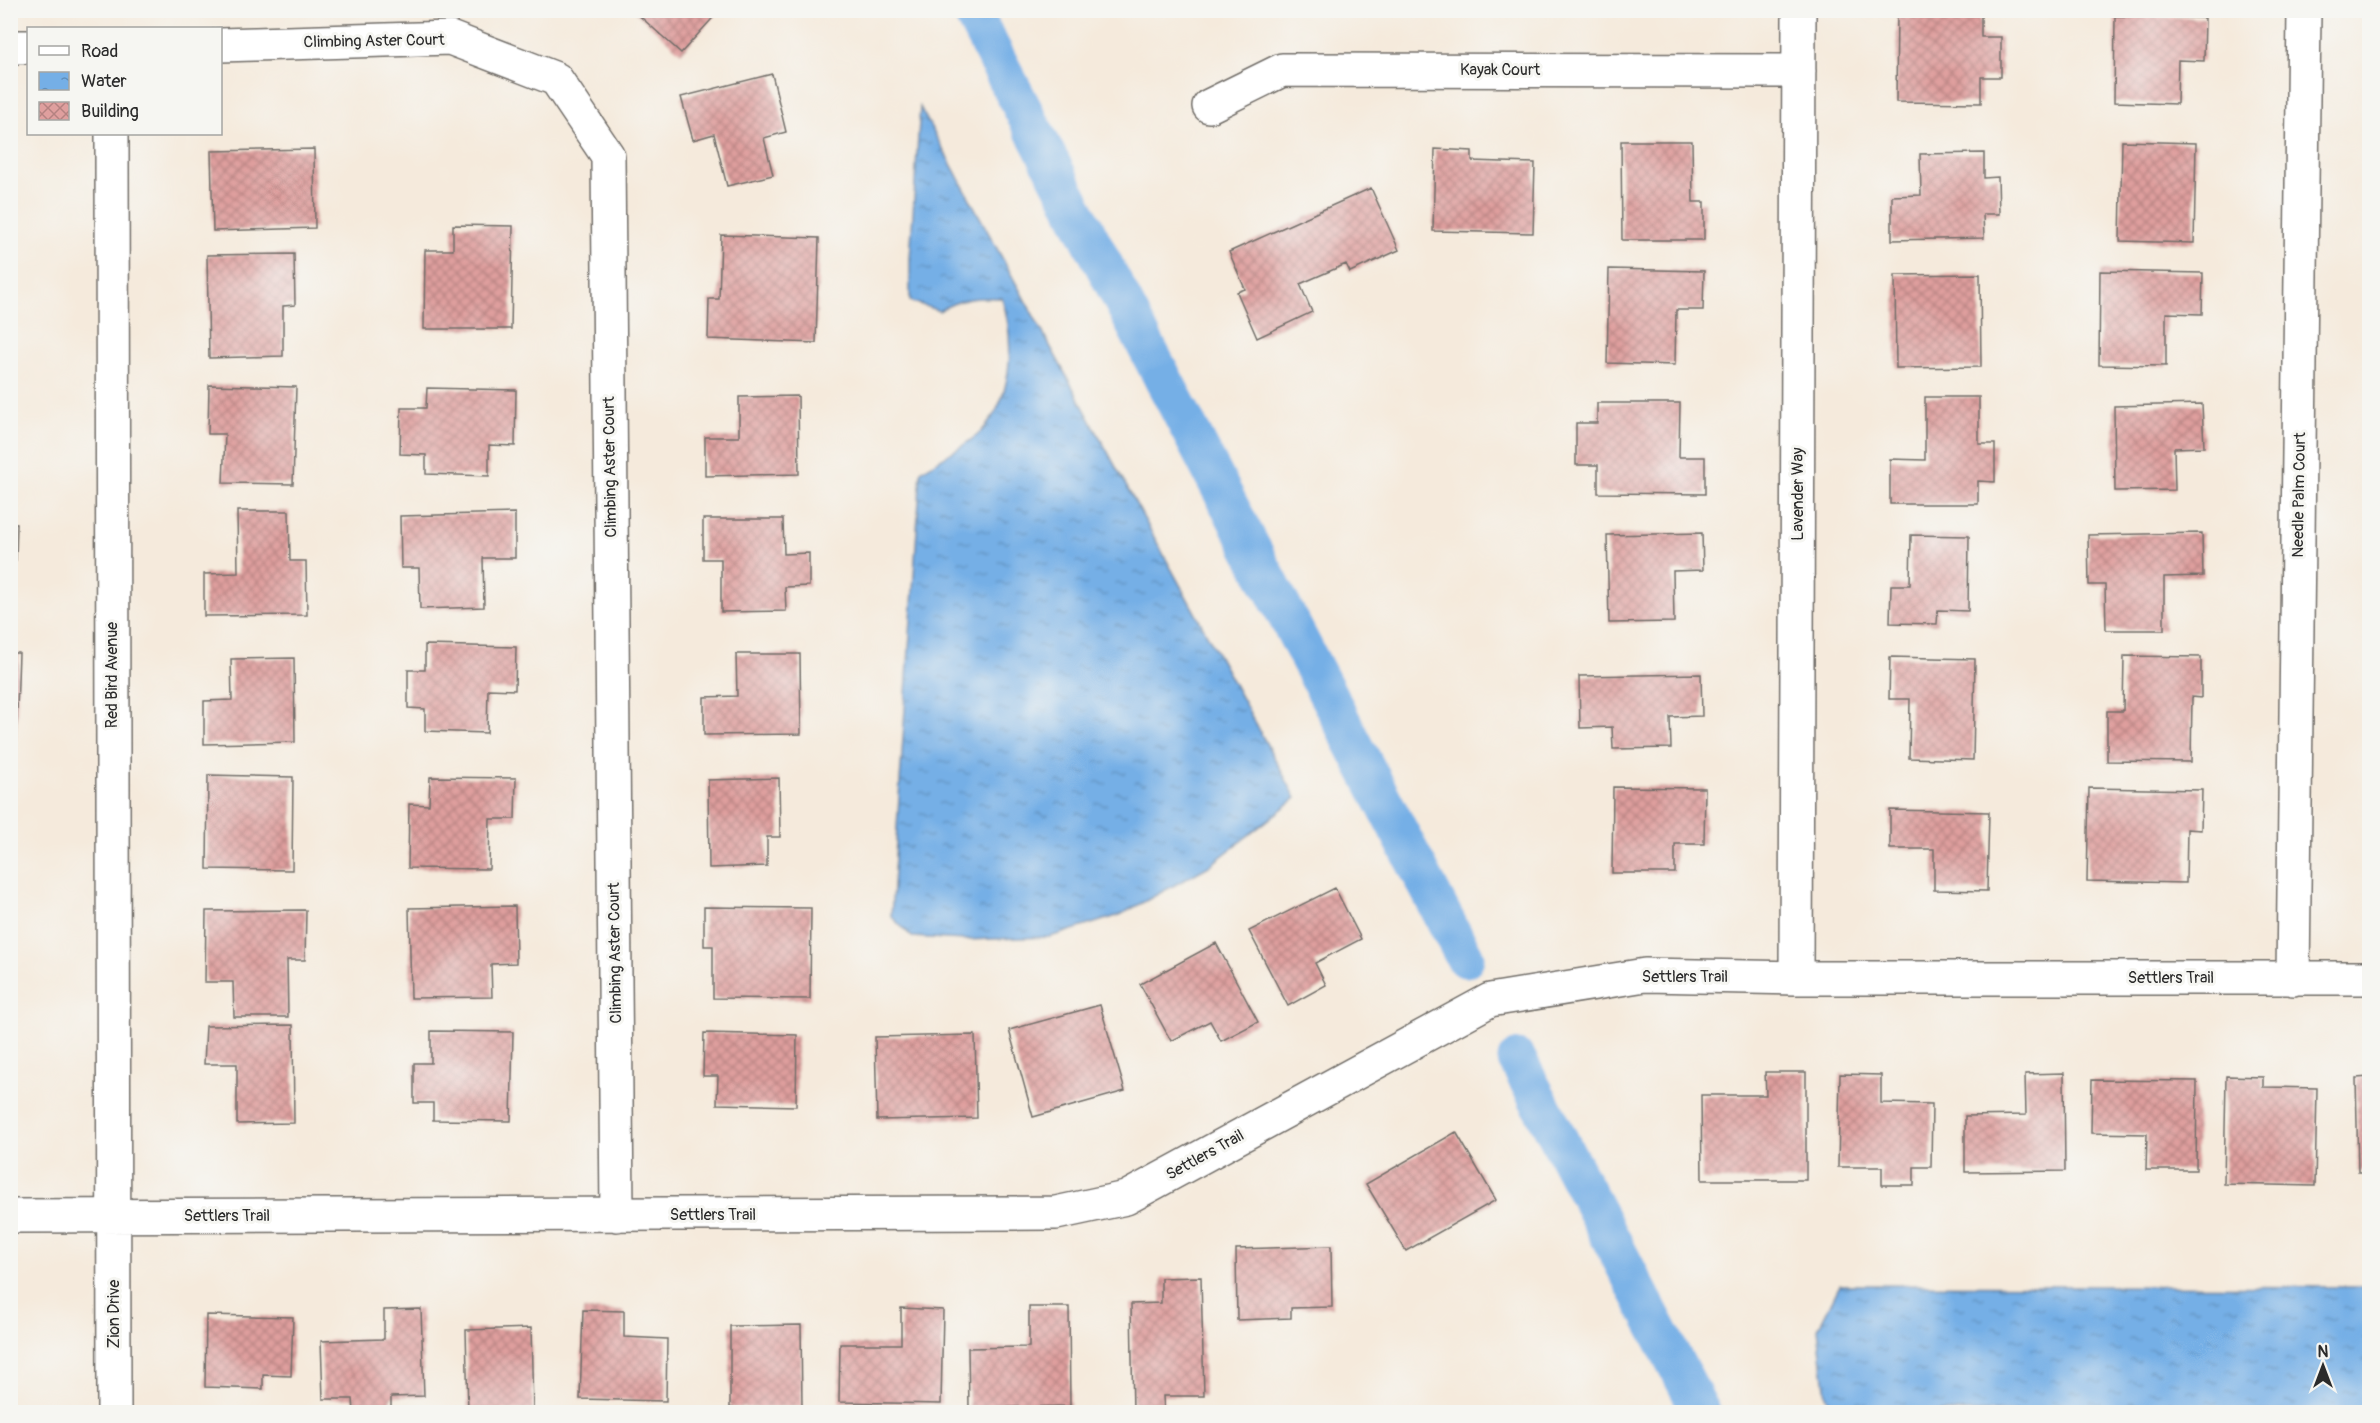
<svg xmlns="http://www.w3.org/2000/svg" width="2380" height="1423" viewBox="0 0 2380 1423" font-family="Pangolin,sans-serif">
<defs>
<pattern id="water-ripples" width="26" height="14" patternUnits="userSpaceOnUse" patternTransform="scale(1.5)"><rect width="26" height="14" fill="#75afe6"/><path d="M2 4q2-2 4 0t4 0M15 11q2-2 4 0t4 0" fill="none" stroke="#608fbb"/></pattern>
<pattern id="building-cross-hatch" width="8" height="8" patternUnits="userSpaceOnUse" patternTransform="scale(1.5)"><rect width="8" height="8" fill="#df9f9e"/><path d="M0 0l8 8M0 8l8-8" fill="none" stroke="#b58281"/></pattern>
</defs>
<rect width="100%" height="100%" fill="#f6f6f2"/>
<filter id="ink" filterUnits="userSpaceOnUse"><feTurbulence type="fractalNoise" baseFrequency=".0167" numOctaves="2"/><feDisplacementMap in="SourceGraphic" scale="12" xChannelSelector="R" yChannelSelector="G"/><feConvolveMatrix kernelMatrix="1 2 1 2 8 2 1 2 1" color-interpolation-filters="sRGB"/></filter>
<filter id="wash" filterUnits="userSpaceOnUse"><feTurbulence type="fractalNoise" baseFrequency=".008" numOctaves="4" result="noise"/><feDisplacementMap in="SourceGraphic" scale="24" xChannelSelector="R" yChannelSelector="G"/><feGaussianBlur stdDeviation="1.35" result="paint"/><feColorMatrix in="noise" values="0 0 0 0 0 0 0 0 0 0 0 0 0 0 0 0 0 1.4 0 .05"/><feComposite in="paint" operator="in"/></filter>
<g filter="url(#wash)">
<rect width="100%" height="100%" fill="#f5eadc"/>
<!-- water -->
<path fill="url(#water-ripples)" stroke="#506d88" stroke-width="1.5" d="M920,107L1296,798L1209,866L1120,915L1050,937L965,940L912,937L891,916L921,471C939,459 960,449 976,436C1014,405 1015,340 1002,298C978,297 959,298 939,311L910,301V259Z
M1840,1285L2369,1287V1412H1835L1826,1396L1818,1329Z"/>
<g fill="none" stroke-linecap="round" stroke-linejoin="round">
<!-- canal -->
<path stroke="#75afe6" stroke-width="39" d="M971,10L1465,958
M1517,1059L1701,1412"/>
</g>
<g id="blocks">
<!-- building -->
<path fill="url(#building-cross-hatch)" d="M633,10H720L681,53Z
M1897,10H1981V37H2001V77H1981V103L1896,102Z
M2115,16L2205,18L2204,61L2178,60L2177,104L2114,102Z
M772,74L786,132L764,138L773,175L727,186L714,134L693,140L681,97Z
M1621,141H1692L1693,202H1704V240H1622Z
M2122,141L2196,143L2194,243L2120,241Z
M314,149L315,228L213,231L211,151Z
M1435,149L1472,151V161L1535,163L1533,233L1433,231Z
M1984,153V178L1998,177L1999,214H1983L1984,238L1892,240V196L1921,195L1920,154Z
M1371,188L1399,250L1350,272L1346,264L1300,284L1312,312L1257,338L1237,292L1245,289L1229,252Z
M453,225L513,226L511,329H424L425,250H453Z
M721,235L819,238L816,343L708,339L709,299H719Z
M294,254L295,305L283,306V356L209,358L207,255Z
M1609,269L1704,271L1703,310H1676L1675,365L1607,363Z
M2100,271L2203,273L2202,314L2166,313V366L2099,365Z
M1980,274L1981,367L1896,368L1895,275Z
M209,385L296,387L293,484L223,483L225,434H208Z
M427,388L516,390L515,446L489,445V476L426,474V455L400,454L401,408H426Z
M798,396L799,474L705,476V437H739V397Z
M1925,397H1979V444H1995V482L1978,481V504H1890V459L1925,460Z
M1597,403H1680L1679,457H1705V494L1598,493V465H1576V423H1597Z
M2202,404L2204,447L2174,448L2175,490L2115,491L2114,406Z
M237,511H289L290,561H306L307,615L204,616V574L238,573Z
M515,513V558H483L484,607L420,609L419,568H401L400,516Z
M703,519H783L784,554L809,553V586L785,587L786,611L721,612V559H703Z
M10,523H17L16,560L10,559Z
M1702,533L1703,570L1673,571L1674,622L1609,623L1607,535Z
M2202,533L2203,576L2164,577V630H2106L2105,585H2089L2088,535Z
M1911,535L1969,536L1968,611L1938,610L1937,624L1890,623L1891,585H1910Z
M425,645L516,647L515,690L488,689L487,733L425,731V709L408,708V670H425Z
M10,653H19L16,739H10Z
M736,654H800L801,734L704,735V697L737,696Z
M2124,656L2201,657V698L2192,697L2191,762L2107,761V711H2123Z
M1890,657L1975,659L1973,760L1909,758L1910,699H1889Z
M294,658L295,742L204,744V701L232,700L231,659Z
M1701,674L1702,716L1670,717L1671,748L1613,749L1612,727L1580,728L1579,676Z
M10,773H14L12,829H10Z
M208,775L293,777L292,870L207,869Z
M430,777L516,778L515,819H490L489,869L408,868L409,804L429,805Z
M779,778L780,837H767V866L709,868L708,780Z
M1613,787L1705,788L1704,844H1675V873H1612Z
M2089,788L2202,790L2201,830L2187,829L2186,883L2087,881Z
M1890,810L1989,812L1987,891L1934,890V849H1890Z
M1335,888L1361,939L1315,963L1326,985L1288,1006L1249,931Z
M515,906L516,963L491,964L492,997L411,998L409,908Z
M704,907L811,908L810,999L713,998V946H704Z
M306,910L305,960H287L288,1017H234L233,982H205L206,911Z
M1216,943L1258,1022L1221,1041L1210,1021L1171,1041L1140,984Z
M1100,1005L1125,1091L1033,1117L1009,1030Z
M293,1025L294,1123L237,1124V1064H204L206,1026Z
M431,1031L513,1032L511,1121L433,1120V1103H414V1063H431Z
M704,1033L797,1035L796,1106L717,1104L718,1076H703Z
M975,1035L977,1118L877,1120L875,1037Z
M1765,1072H1806V1180H1702L1701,1095H1766Z
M2064,1073L2065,1171L1965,1172V1116L2026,1115L2025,1074Z
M1840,1074L1881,1075V1103L1932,1104L1931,1167H1914V1185H1882V1167H1838Z
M2226,1076L2263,1077V1087L2317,1088L2315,1186L2224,1184Z
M2370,1077V1172H2358L2356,1078Z
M2092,1080L2197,1081L2196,1170H2146L2147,1134L2091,1133Z
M1456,1132L1496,1200L1406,1251L1366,1184Z
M1331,1246L1332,1307L1291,1308V1318L1237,1320L1236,1249Z
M1201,1277L1204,1396H1163L1164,1412H1133L1131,1304L1161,1303V1278Z
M1029,1307H1069L1070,1406L969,1408L968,1348L1029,1347Z
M901,1308L943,1310L941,1404L839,1402L840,1344H901Z
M421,1309L424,1396L391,1397V1412H354L353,1399H323L321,1341L384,1339V1310Z
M583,1310L624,1311V1337L667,1339L666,1401L580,1399Z
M206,1315L293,1317L291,1376L263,1375V1389L205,1387Z
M801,1325L802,1407L730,1408V1326Z
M531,1328L533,1410L468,1412L466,1330Z"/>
</g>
</g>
<g filter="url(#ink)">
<use href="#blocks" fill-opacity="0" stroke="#726e69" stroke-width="1.5"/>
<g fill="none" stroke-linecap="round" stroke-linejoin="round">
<!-- minor casing -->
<g stroke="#726e69" stroke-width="36">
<path id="minor" d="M220,45L450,38L556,79L608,156L617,1215
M10,47H28
M1209,106L1282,70L1799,71
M112,134L114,1412
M1796,978L1799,10
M2293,979L2304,10
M10,1216L1056,1213L1126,1198L1490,1000L1645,975L1796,978H2370"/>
</g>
<!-- minor -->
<use href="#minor" stroke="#fff" stroke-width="33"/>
</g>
</g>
<g text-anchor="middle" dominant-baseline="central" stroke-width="6" stroke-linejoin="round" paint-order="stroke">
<!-- street labels -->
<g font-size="16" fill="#2b2b2b" stroke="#f6f6f2">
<text transform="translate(374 41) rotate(-1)">Climbing Aster Court</text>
<text x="1500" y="70">Kayak Court</text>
<text transform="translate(610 467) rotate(-91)">Climbing Aster Court</text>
<text transform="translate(1798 494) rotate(-90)">Lavender Way</text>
<text transform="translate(2299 495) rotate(-89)">Needle Palm Court</text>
<text transform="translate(112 675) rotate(-90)">Red Bird Avenue</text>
<text transform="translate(615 953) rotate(-91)">Climbing Aster Court</text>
<text x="1685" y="977">Settlers Trail</text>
<text x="2171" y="978">Settlers Trail</text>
<text transform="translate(1205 1155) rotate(-29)">Settlers Trail</text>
<text x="713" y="1215">Settlers Trail</text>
<text x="227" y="1216">Settlers Trail</text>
<text transform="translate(114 1314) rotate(-90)">Zion Drive</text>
</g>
</g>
<!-- margin -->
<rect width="2380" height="1423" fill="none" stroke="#f6f6f2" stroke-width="36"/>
<!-- legend -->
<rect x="27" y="27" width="195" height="108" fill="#f6f6f2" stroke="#a5a5a2" stroke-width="1.5"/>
<rect x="39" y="46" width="30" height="9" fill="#ffffff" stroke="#a5a5a2" stroke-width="1.5"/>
<text x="81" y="57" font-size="18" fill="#2b2b2b">Road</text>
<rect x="39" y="72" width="30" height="18" fill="url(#water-ripples)" stroke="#a5a5a2" stroke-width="1.5"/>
<text x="81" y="87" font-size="18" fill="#2b2b2b">Water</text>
<rect x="39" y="102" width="30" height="18" fill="url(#building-cross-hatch)" stroke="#a5a5a2" stroke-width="1.5"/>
<text x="81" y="117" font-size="18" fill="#2b2b2b">Building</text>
<!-- north arrow -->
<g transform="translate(2323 1366)" stroke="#f6f6f2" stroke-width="4.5" paint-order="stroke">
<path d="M0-4.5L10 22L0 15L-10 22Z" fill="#2b2b2b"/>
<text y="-9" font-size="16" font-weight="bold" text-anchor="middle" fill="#2b2b2b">N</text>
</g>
</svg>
